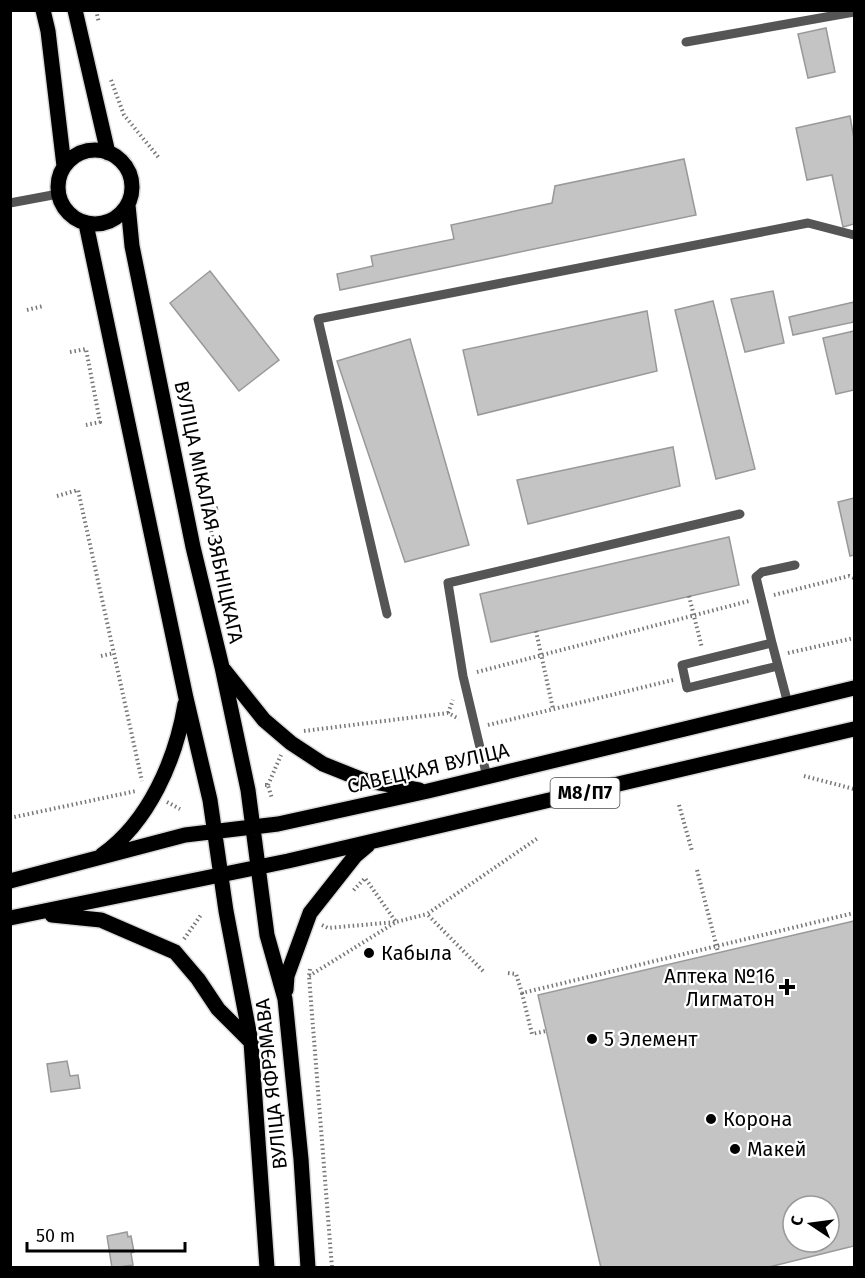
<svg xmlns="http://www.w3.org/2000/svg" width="865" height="1278" viewBox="0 0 865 1278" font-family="'Fira Sans',sans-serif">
<rect width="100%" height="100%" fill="#fff"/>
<!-- building -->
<path fill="#c4c4c4" stroke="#999" stroke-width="1.5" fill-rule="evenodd" d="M826,28L835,72L808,78L798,34Z
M850,116L854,139V224L843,227L832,175L807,180L796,128Z
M684,159L696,215L340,290L337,274L373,266L371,256L454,239L451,225L552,203L555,186Z
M210,271L279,360L239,391L170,303Z
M773,291L784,343L745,352L731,299Z
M713,301L755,469L716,479L675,310Z
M854,302V322L793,335L789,317Z
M647,311L657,371L478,415L463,350Z
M854,331V390L836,394L823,338Z
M410,339L469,545L405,562L337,361Z
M673,447L680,486L528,524L517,480Z
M854,498V555L850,556L838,502Z
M729,537L739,585L491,642L480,594Z
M854,921V1246L765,1268H601L538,995ZM793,1206H829V1242H793Z
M67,1061L70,1076L78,1075L80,1088L51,1092L47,1064Z
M127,1232L128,1237L131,1236L134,1252L131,1253L133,1265L112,1268L107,1236Z"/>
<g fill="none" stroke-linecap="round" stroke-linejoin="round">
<!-- primary casing -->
<g stroke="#dbdbdb" stroke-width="18">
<path id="primary" d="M43,10L48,31L64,166
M75,10L108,153
M58 187a37 37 0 1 1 74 0a37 37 0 1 1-74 0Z
M128,205L132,246L193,547L222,667L248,790L267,935L285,999L301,1159L308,1268
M86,224L186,698L210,800L226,911L251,1042L267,1268
M224,670L264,720L291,743L323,764L363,780L419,790
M102,855C149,822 176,759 185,704
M10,881L185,835L278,824L428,791L854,688
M52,915L101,920L175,952L198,979L218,1009L251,1042
M10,918L288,861L854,729
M286,990L287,976L310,913L355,856L368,845"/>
</g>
<!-- path -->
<path stroke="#777" stroke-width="4" stroke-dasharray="1.5 3" stroke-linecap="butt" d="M96,10L99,23
M111,80L124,115L159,158
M27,310L43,306
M70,352L86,349L100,422L86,425
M57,496L78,490L142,781
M218,508L207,511L223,588L234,586
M774,595L849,576L854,578
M689,596L702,648
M536,631L553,709
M788,653L854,638
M101,656L114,653
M477,672L749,601
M448,713L453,700
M488,725L673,680
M304,731L448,713L459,719
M804,776L854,789
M265,785H268L272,799
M268,785L281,755
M167,802L180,809
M679,805L692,851
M10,818L136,791
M697,870L718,952
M322,925L328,928L396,922L365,878L352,892
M184,939L201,915
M310,969L309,976L332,1268
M483,971L427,914L538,838
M508,973L516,974L522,993L854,913
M309,976L396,922L427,914
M522,993L532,1034L546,1031"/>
<!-- service -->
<path stroke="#555" stroke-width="9" d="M686,42L854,12
M10,203L58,194
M387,614L318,319L808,223L854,235
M772,643L756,577L762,572L795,565
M778,666L687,688L682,665L772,643L788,704
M487,777L463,676L448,583L740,514"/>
<!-- primary -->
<use href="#primary" stroke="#000" stroke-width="15"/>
</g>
<!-- markers -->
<g fill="#000" stroke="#fff" stroke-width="2">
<circle cx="369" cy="953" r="6"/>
<path d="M784 978h6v6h6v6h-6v6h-6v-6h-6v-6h6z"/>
<circle cx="592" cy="1039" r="6"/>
<circle cx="711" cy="1119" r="6"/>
<circle cx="735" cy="1149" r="6"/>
</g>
<g text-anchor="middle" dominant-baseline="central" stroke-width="4.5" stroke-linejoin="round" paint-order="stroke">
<!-- shield labels -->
<rect fill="#fff" stroke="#4c4c4c" stroke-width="1.5" x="550.5" y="778" width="69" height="30" rx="4.5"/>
<g font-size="18" font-weight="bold" fill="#000">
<text x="585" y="793">М8/П7</text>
</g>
<!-- street labels -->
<g font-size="20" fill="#000" stroke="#fff">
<text transform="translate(209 512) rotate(78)">ВУЛІЦА МІКАЛАЯ ЗЯБНІЦКАГА</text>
<text transform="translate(428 768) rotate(-13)">САВЕЦКАЯ ВУЛІЦА</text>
<text transform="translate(271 1084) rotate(-96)">ВУЛІЦА ЯФРЭМАВА</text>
</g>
<!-- poi labels -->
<g font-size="20" fill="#000" stroke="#fff" text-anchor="start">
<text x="381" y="953">Кабыла</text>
<text x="775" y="976" text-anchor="end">Аптека №16<tspan x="775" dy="23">Лигматон</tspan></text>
<text x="604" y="1039">5 Элемент</text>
<text x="723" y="1119">Корона</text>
<text x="747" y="1149">Макей</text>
</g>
</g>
<!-- border -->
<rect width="865" height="1278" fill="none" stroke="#000000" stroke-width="24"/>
<!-- north arrow -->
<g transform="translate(811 1224) rotate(283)"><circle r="28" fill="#ffffff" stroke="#999999" stroke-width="1.5"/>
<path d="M0-4.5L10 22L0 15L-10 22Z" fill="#000000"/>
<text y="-9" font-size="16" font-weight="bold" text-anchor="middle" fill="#000000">С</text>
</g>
<!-- scale -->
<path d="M27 1242v9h158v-9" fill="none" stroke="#000000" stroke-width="3"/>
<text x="36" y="1242" font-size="18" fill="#000000" stroke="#ffffff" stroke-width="4.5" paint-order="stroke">50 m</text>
</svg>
